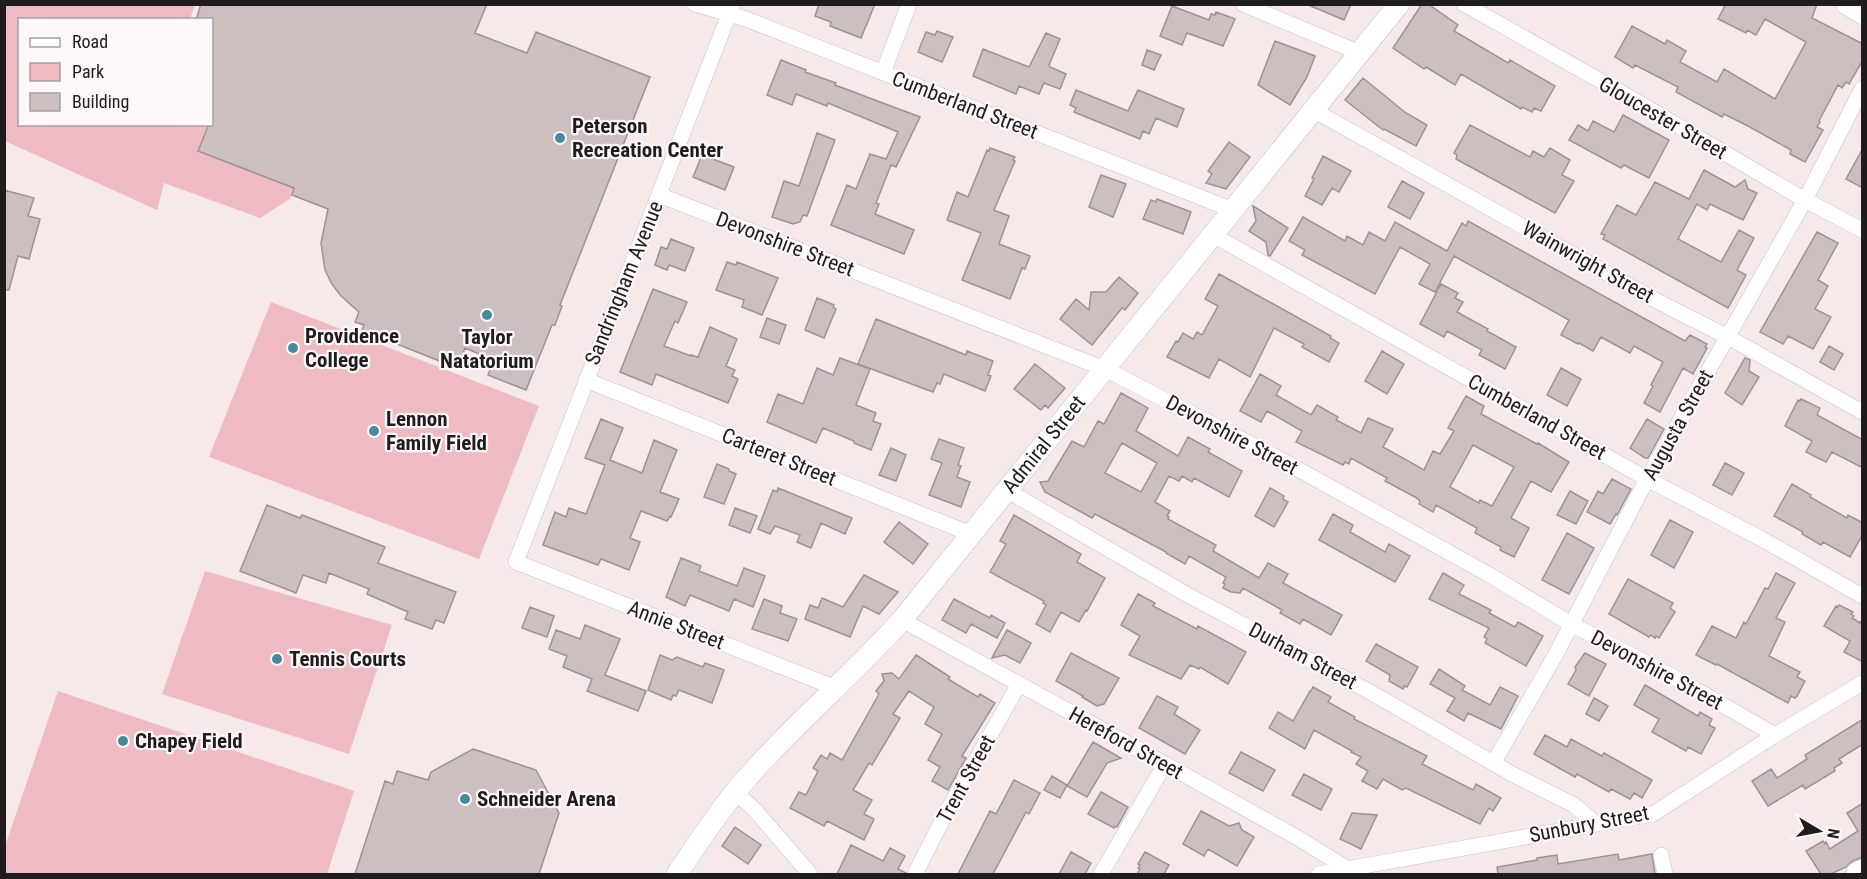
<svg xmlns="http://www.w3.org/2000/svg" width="1867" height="879" viewBox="0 0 1867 879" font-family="'Roboto Condensed',sans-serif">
<rect width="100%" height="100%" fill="#f7e8ea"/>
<!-- green -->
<path fill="#efbbc3" d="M5,5H195L190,19L20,20V124L201,125L207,127L199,151L275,181H297L290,199L260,218L164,183L157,210L5,141Z
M271,302L539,406L479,559L209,457Z
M205,571L392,625L349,754L162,694Z
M58,691L354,791L327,874H5V846Z"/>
<!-- building -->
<path fill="#cdbec0" stroke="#9f9293" stroke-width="1.5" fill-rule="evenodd" d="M201,4H487L475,33L527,53L536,32L650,77L560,305L562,306L555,325H552L526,390L488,375L494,360L465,348L457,368L362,330L364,325L355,322L359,312L341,296L332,284L325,270L321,243L328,209L292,195L294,188L198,151L209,124H212V20H196Z
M819,4H875L861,38L830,26L831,22L815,16Z
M1306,4H1351L1344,20Z
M1422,4H1428L1458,25L1454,31L1508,63L1510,60L1555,86L1541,111L1534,108L1532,112L1522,107L1521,109L1461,74L1455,85L1426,67L1424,69L1393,48Z
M1726,4H1817L1812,18L1863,44V60L1849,84L1846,82L1842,88L1838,85L1819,121L1820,122L1817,127L1823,130L1805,162L1790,154L1791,150L1748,126L1724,114L1722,117L1676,92L1678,87L1635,65L1633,68L1615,57L1632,26L1665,44L1667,40L1686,51L1680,62L1717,82L1724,69L1775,99L1806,42L1765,19L1756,35L1747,30L1746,33L1718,19Z
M1172,6L1209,20L1211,14L1215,15L1216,12L1235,19L1223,46L1187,33L1182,45L1160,36Z
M937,31L953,37L942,62L918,52L926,32L935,35Z
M1046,33L1060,39L1049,65L1050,67L1066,74L1060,89L1044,83L1039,94L1019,86L1016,94L973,76L983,49L1029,67Z
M1275,41L1315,56L1307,77L1290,105L1258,85Z
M1147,50L1161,55L1154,70L1142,65Z
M781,60L806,70L805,72L836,83L835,85L920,117L896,167L891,165L876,203L879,204L875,214L914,230L904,254L831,225L847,185L856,189L870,154L886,159L898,132L828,103L827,106L796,94L792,105L767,95Z
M1363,78L1406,113L1427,125L1416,146L1384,129L1383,130L1345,100Z
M1076,90L1128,111L1138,90L1184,109L1177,127L1156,118L1149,134L1143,131L1140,139L1074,112L1076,108L1070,105Z
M1623,115L1669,140L1649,178L1624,165L1621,168L1569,140L1578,125L1588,131L1593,121L1614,132Z
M1470,125L1530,157L1533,151L1544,157L1550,148L1570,160L1562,175L1574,181L1555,213L1456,159L1457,155L1454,153Z
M817,133L835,140L807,216L803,215L800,222L793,224L772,217L784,181L799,186Z
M1229,142L1250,157L1226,189L1206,183L1212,174L1208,171Z
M990,148L1015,157L1013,160L1015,161L994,210L1009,216L999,244L1030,256L1025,269L1022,268L1010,299L962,280L981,233L947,220L957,192L968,197L987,150L989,151Z
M1863,148V188L1846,179Z
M702,155L734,167L725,190L693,177Z
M1323,156L1351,171L1339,192L1332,188L1322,205L1305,196L1314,179L1312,178Z
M1704,170L1735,187L1745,180L1748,189L1757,193L1743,220L1710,204L1707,210L1697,204L1678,239L1721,262L1739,230L1754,238L1737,270L1746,275L1728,308L1603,239L1605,235L1601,234L1617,205L1636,215L1655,182L1689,199Z
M1101,175L1126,184L1113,217L1089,207Z
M1402,181L1424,193L1410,219L1388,207Z
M4,190L34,198L28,216L40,219L29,259L18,256L9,290H4Z
M1157,199L1191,212L1183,234L1143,219L1151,200L1156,202Z
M1253,206L1288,228L1270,256L1268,255L1266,242L1249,231L1256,221Z
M1303,217L1345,241L1347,236L1363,245L1369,232L1385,241L1395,222L1447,251L1462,223L1466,226L1468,221L1685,341L1690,335L1707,344L1705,347L1707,348L1693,374L1683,368L1660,412L1644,403L1653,386L1651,385L1663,362L1634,346L1630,353L1601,337L1593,351L1579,343L1578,344L1561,335L1569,320L1454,256L1435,292L1419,284L1430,264L1400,247L1375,294L1302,255L1305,250L1289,241Z
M1817,232L1838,243L1818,280L1828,286L1815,309L1831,317L1813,349L1788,336L1783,344L1760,332Z
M671,239L694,248L685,271L669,265L667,270L655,265L661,247L667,249Z
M727,262L736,265L737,262L778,278L762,315L742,307L744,300L716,290Z
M1219,274L1331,336L1330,338L1339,343L1329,362L1302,347L1304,344L1274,328L1250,377L1219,359L1209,378L1167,357L1176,341L1178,342L1183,333L1193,339L1197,332L1202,335L1218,306L1205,299Z
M1119,277L1138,293L1125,310L1122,308L1092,345L1060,319L1076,299L1089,310L1091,292H1106Z
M1441,284L1458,293L1455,298L1463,302L1457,312L1488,329L1487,331L1516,347L1505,369L1479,355L1482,350L1447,331L1444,337L1420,324Z
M653,289L687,302L678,323L675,321L664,346L691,356V355L698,357L710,327L737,339L726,366L735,370L732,376L738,379L728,403L656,374L652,385L620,372Z
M817,298L834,305L833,307L836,309L824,338L805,330Z
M767,318L786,325L779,344L760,337Z
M876,319L966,355L967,351L993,361L988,375L991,376L985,391L944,374L940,384L937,383L933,392L858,364Z
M1829,346L1843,354L1834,370L1820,362Z
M1382,351L1404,364L1387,394L1365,381Z
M840,358L870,369L856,405L876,413L873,421L881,424L871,450L854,443V441L823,428L816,443L767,422L778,394L803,404L817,368L833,375Z
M1745,358L1750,360L1749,371L1759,377L1742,405L1725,393Z
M1035,364L1065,388L1048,408L1045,405L1041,410L1014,389Z
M1561,368L1581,379L1567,406L1547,395Z
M1260,374L1281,386L1276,395L1311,415L1317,405L1338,417L1336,420L1361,433L1368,418L1393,429L1383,447L1424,470L1433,451L1440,454L1454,431L1448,428L1466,396L1484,406L1481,414L1537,444L1538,443L1569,462L1551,492L1531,481L1511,518L1529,528L1514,557L1500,550L1501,547L1475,533L1477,528L1436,505L1433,512L1419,504L1420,501L1415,497L1385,481L1387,478L1351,458L1349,464L1345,462L1343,465L1296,442L1302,431L1267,411L1261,422L1240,411ZM1473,445L1514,467L1492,506L1480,500L1479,503L1450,487Z
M1121,393L1148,408L1136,431L1178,456L1188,437L1210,449L1208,452L1242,471L1229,497L1194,478L1192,482L1182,476L1179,481L1169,476L1155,502L1170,511L1167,516L1169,517L1168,519L1216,545L1213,551L1259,578L1268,563L1288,574L1283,583L1342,615L1331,635L1303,619L1300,624L1280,613L1282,610L1243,588L1240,593L1231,592L1223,588L1225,584L1223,583L1226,577L1189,556L1185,564L1166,553V552L1095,514L1092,518L1045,492L1040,482L1048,481L1072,441L1084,447L1098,421L1104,424ZM1122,443L1157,463L1141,492L1105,473Z
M1801,399L1820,408L1817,415L1863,440V468L1832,452L1826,462L1806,452L1812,441L1785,426L1798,400L1800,401Z
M601,419L623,428L610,460L642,473L654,440L677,450L660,492L679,499L671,517L670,516L667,521L641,511L630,538L640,542L629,570L601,559L598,565L543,545L555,512L566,517L569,508L586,514L605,465L585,458Z
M1647,419L1664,429L1648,458H1645L1630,448Z
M939,439L964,448L958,465L961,466L957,477L970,482L961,507L929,495L942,463L931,459Z
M891,448L906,455L896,481L879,475Z
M1725,463L1744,473L1732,495L1713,485Z
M717,464L729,469V471L736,474L724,504L704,497Z
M1612,479L1631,489L1617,515L1616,514L1610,524L1587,512L1598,491L1603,494Z
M1792,484L1811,495L1810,497L1847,518L1848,515L1863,523V534L1850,557L1823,542L1821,545L1802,534L1803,532L1774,516Z
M778,488L852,518L845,534L821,523L811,548L797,542L800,535L775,526L770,534L758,529L773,490L777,492Z
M1270,488L1284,496L1283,499L1288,502L1274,527L1255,516Z
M1570,491L1588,501L1576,524L1557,515Z
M267,505L300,518L302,515L385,547L378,563L456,592L444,623L436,620L432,629L405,619L408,612L367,594L369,589L329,573L326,583L303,575L296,593L240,571Z
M735,508L757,516L750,533L729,525Z
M1333,514L1353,525L1350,532L1385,552L1389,544L1410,556L1395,582L1319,540Z
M1014,515L1081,554L1077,562L1105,578L1087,611L1086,610L1079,622L1061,612L1050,632L1036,624L1046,605L1043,603L1044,601L990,572L1006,544L1000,541Z
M1670,520L1693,532L1674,568L1651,555Z
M899,522L928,544L913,564L884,542Z
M1567,533L1594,548L1569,594L1542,580Z
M681,558L701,566L699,571L737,586L744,568L765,576L753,607L734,599L729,611L690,595L685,606L666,597Z
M1443,573L1464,585L1459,594L1491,610L1489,613L1515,627L1518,622L1543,636L1526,666L1485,643L1487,639L1484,637L1489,628L1429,599Z
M1776,573L1795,583L1776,618L1785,622L1769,656L1800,672L1797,677L1805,681L1797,696L1795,698L1791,696L1788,703L1717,664L1716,665L1696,655L1712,626L1736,638L1744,622L1746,624L1765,588L1768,589Z
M864,575L898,592L879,614L863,606L850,637L805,619L810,605L818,608L822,598L843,607Z
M1628,579L1673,603L1670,608L1675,612L1659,638L1656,636L1655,638L1651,635L1649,637L1609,614Z
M1138,594L1155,603L1153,606L1197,629L1198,626L1246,652L1228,684L1200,667L1199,669L1190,665L1181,679L1129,655L1140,636L1121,625Z
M764,599L782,606L780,613L797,619L788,641L752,629Z
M954,599L990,618L991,615L1005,623L997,638L971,624L966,633L942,620Z
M1839,605L1853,612L1851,614L1854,616L1852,618L1860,623L1863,618V662L1844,652L1850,641L1824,626L1836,606L1838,607Z
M530,607L554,616L547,637L522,628Z
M585,625L620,639L605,675L646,691L638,711L587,691L592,679L563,667L567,656L549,649L556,630L580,639Z
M1007,630L1031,643L1020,663L1005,655L992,658Z
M1376,644L1418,667L1407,687L1404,686L1403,689L1389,681L1390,675L1366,661Z
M1071,653L1119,678L1104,704L1097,706L1082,697L1083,696L1056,681Z
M1585,653L1606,664L1589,696L1568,684L1576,670L1575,667Z
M660,655L672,660L677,657L703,667L705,663L724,670L712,703L679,690L676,696L673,695L671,700L648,690Z
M916,655L950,677L948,679L978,697L980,694L995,703L962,756L966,758L948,790L932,781L940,767L928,760L942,734L925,724L934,707L909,691L893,714L900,718L872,765L869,763L853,790L872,800L864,814L874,819L864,840L827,821L824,826L790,808L799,792L806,795L818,771L813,768L821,755L827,759L830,753L842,760L879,694L876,691L884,681L882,674L892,673L899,679Z
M1439,669L1465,686L1462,690L1490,705L1500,687L1518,696L1501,729L1468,713L1464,721L1447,711L1455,698L1430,684Z
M1645,685L1698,716L1700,712L1712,719L1709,725L1715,728L1701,754L1688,747L1686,751L1652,732L1659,719L1634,705Z
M1313,687L1331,697L1328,702L1355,717L1354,719L1427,756L1422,764L1473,790L1476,784L1501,798L1493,811L1489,808L1480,824L1406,788L1402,790L1383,779L1377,789L1362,781L1368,771L1356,764L1361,757L1351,752L1352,751L1314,730L1305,749L1269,728L1278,712L1293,721L1310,691H1311Z
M1157,696L1178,707L1174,714L1200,730L1185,754L1139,728Z
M1594,698L1608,706L1599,721L1586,714Z
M1863,719V744L1839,759L1842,763L1834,768L1835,771L1805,789L1803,785L1768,806L1752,781L1771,769L1777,778L1807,759L1805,755Z
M1545,735L1567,747L1571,739L1602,756L1604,753L1652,780L1642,798L1634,793L1630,799L1611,789L1609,792L1577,774L1575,777L1534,754Z
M1093,742L1121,758L1107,763L1087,797L1067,786Z
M473,749L536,770L559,813L539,874H355L385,781L393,784L397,771L428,780L431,772Z
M1241,752L1275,770L1263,791L1229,773Z
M1304,774L1332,789L1321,810L1292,795Z
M1052,776L1067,785L1060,798L1044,790Z
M1014,780L1040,793L1029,814L1026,812L993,874H958L990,811L996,814Z
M1101,792L1128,807L1117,827L1115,826L1114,828L1088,814Z
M1863,803V857L1852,861L1846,867L1831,874H1821L1806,851L1823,841L1825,844L1826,842L1830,849L1858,831L1847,813Z
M1201,811L1229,826L1239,823L1242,830L1254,837L1237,866L1208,849L1204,856L1183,844Z
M1352,813L1377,815L1361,849L1340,839Z
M735,827L761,845L748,864L722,846Z
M851,845L883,861L890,848L905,856L898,869L906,873L905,874H837Z
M1071,852L1091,863L1085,874H1059Z
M1145,852L1169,865L1164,874H1137L1140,869L1138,868L1140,865L1138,864Z
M1618,854L1619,860L1652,854L1655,874H1498L1497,867L1537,860V858L1557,855L1558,864Z"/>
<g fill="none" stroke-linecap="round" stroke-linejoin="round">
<!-- minor casing -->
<g stroke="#cebfc1" stroke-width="16">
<path id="minor" d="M695,4L746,19L1233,210
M733,4L516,562L836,688
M1243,4L1360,53
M1464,4L1622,93L1805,200L1862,230
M883,73L909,4
M1313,110L1655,300L1728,337L1862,412
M659,195L1105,369L1274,456L1488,574L1571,624L1681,681L1775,735
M1213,235L1647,479L1760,538L1862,596
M586,380L971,534
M1006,490L1186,594L1372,693L1512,774L1574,805L1596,824
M902,620L1165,764L1298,838L1348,869
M1494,762L1556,654L1647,479L1805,200L1862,89
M735,792L755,810L810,874
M1661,855L1665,874
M915,874L945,815L1019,684
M1101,874L1165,764
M1319,874L1653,814L1775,735L1862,683"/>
</g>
<!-- tertiary casing -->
<g stroke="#cebfc1" stroke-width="21">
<path id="tertiary" d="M1846,4L1862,14"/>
</g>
<!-- secondary casing -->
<g stroke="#cebfc1" stroke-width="22">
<g id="secondary">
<path id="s1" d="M677,874C699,841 721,808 747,778C796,722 853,675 902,620L1399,4"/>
</g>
</g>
<!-- primary casing -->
<g stroke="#cebfc1" stroke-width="26">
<path id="primary" d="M1858,874L1862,872"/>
</g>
<!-- minor -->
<use href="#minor" stroke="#fff" stroke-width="15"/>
<!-- tertiary -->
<use href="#tertiary" stroke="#fff" stroke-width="20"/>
<!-- secondary -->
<use href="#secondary" stroke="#fff" stroke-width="21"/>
<!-- primary -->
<use href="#primary" stroke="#fff" stroke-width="24"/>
</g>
<!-- markers -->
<g fill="#48899c" stroke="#fef8f9" stroke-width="2">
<circle cx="560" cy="138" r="6"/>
<circle cx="487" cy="315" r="6"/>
<circle cx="293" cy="348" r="6"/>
<circle cx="374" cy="431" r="6"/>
<circle cx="277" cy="659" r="6"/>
<circle cx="123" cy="741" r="6"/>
<circle cx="465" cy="799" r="6"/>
</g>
<g text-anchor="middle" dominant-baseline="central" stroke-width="4.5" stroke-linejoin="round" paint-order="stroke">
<!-- street labels -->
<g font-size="21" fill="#201b1c" stroke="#fef8f9">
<text transform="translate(965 105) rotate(21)">Cumberland Street</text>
<text transform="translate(1663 118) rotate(30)">Gloucester Street</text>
<text transform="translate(785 244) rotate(21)">Devonshire Street</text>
<text transform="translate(1588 262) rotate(29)">Wainwright Street</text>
<text transform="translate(624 283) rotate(-68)">Sandringham Avenue</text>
<text transform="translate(1537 417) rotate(29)">Cumberland Street</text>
<text transform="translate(1678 425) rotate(-61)">Augusta Street</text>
<text transform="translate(1232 435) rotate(28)">Devonshire Street</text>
<text stroke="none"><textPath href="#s1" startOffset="566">Admiral Street</textPath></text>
<text transform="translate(779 457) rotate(22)">Carteret Street</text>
<text transform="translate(676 625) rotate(21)">Annie Street</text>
<text transform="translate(1303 656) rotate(28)">Durham Street</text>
<text transform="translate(1657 670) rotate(28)">Devonshire Street</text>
<text transform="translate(1126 743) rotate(29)">Hereford Street</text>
<text transform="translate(966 779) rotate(-61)">Trent Street</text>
<text transform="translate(1589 824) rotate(-11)">Sunbury Street</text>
</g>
<!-- poi labels -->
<g font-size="21" font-weight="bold" fill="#201b1c" stroke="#fef8f9" text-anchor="start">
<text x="572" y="126">Peterson<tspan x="572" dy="24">Recreation Center</tspan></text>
<text x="305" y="336">Providence<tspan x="305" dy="24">College</tspan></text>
<text x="487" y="337" text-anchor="middle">Taylor<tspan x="487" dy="24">Natatorium</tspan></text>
<text x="386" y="419">Lennon<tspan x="386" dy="24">Family Field</tspan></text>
<text x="289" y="659">Tennis Courts</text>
<text x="135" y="741">Chapey Field</text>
<text x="477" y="799">Schneider Arena</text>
</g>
</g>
<!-- border -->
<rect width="1867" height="879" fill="none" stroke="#201b1c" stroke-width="12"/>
<!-- legend -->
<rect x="18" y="18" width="195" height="108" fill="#fef8f9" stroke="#a5a0a1" stroke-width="1.5"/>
<rect x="30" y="38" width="30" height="9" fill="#ffffff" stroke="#a5a0a1" stroke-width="1.5"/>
<text x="72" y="48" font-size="18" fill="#201b1c">Road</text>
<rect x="30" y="63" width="30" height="18" fill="#efbbc3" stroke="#a5a0a1" stroke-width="1.5"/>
<text x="72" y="78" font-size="18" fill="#201b1c">Park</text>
<rect x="30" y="93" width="30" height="18" fill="#cdbec0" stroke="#a5a0a1" stroke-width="1.5"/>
<text x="72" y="108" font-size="18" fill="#201b1c">Building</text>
<!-- north arrow -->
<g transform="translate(1819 831) rotate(100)" stroke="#fef8f9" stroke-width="4.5" paint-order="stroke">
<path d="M0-4.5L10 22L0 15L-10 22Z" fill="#201b1c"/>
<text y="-9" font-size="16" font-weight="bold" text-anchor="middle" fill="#201b1c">N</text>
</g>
</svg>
